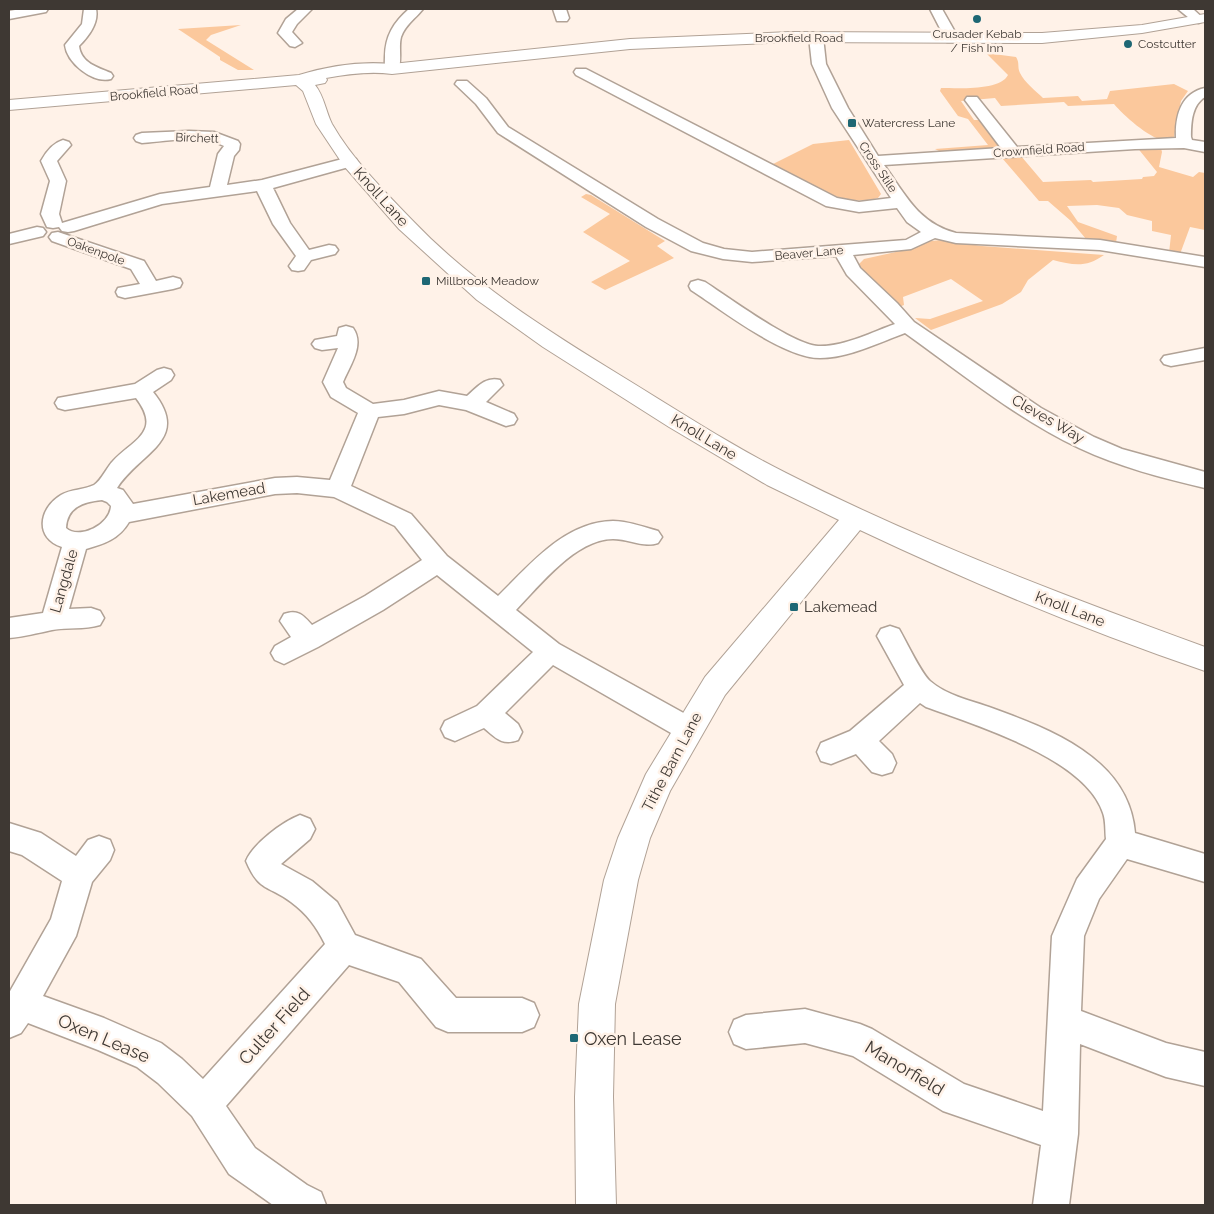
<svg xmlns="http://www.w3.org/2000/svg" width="1214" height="1214" viewBox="0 0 1214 1214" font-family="Raleway,sans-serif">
<rect width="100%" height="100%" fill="#fff2e8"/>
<!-- green -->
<path fill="#fbc89c" d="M241,25L211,35L206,40L254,70H238L220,60V57L178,29Z
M986,53L1016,57C1020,63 1017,67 1020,73C1024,82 1036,91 1043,98L1078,96L1082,101L1107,99L1110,91L1174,84L1188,91L1181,101L1174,137C1171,138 1166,140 1163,140C1149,138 1123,115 1114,104L1068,106L1064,102L1001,106L995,98L961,101L974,120H984L1001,141L999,146L994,148L943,153L935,149L988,145L968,119L958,116L940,91L941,88C958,88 1000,91 1008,75Z
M849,140L881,194L878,198C842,209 802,180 771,165L813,144Z
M1160,145L1162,152L1159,167L1193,177L1199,172L1205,173V230L1190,227L1180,254L1169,253L1171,235L1152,231V221L1127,215L1119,208L1097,205L1067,206L1078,222L1117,236L1116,243L1086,239L1071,221L1048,201H1039L1002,158L1021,156L1043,182L1091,180L1093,182L1142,179L1143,177L1154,176L1157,172L1136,146Z
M586,194L591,195L665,241L657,246L674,258L605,290L591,282L630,261L583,232L610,214L581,197Z
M942,240L982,246L1104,255C1086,268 1073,265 1053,260L1028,280L1021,292L1002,304L931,330L915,318L930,319L983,301L951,279L903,297L904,305L899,307L862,274L858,265L864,259L914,248L931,241Z"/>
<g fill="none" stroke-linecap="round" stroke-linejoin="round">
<!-- street casing -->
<g stroke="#b1a296" stroke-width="3">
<path id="street" d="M21,9H48L46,12L9,19V11Z
M84,9H96C99,23 89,36 79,46C81,63 97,67 111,73L113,76L111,79C93,84 67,63 65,45L82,24Z
M298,9H312L297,24L292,32L302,43L295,47L290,46L278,33L286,19Z
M409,9H423C415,19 405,25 401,37C398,48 403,63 397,72H387C384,67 385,62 385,57C385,36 394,22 409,9Z
M553,9H566L569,18L567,21H557Z
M930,9H942L959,39L957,42H947Z
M1178,9H1193L1205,20L1199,23L1194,22Z
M816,33L823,37L826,64L848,108L878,156L1001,148L965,100L967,97H977L1017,147L1176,138C1175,116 1181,93 1205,88V97C1192,105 1191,122 1191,137L1192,140L1205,142V152L1184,148L1135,149L884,165C906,195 918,223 956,233L1100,240L1205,257V267L1100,250L956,243L935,238L911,249L853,255L860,268L897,303L914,322L1041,408L1094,437L1122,449L1205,472V488C1163,478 1119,467 1079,448C1016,418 961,373 905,333C878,343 848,358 820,358C783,358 722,310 691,290L689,286L691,282L698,280L705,282C728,297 792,344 818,346C844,347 872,332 895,324L847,275L836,256L752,262L723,259L691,251L646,227L498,133L476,104L455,84L457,81H467L486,98L508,127L658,219L703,243L724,249L752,252L906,240L921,232L907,222L897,208L859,212L826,206L576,75L574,72L576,69H586L837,198L859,202L891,198L832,108L812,64L809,37Z
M189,131L214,132L238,141L240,144L239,150L234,156L227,185L262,180L350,157L356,159L358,162L356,165L273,188L290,223L309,250L329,245L335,246L338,250L335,254L311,260L304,270L298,271L292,270L289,266L296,256L273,224L257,191L162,204L74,231L68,232L62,231L59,227L62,223L160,194L210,187L218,154L224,146C201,134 167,141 142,143L136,141L134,138L136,135L142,133Z
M63,140L69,142L71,145L57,161L66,181L59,214L62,223L59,227L53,228L47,227L41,214L50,181L41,161C46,152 53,143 63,140Z
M37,227L43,228L46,232L43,236L9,244V234Z
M58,232L144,261L156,281L173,277L180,279L182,283L180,287L173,289L125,298L118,296L116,292L118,288L140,284L131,269L52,241L49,237L52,233Z
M346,326L353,328C365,345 350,365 343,382L346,388L373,404L404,400L439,391L467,396C477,387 486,376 500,380L503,385L486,402L514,414L517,419L514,424L506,426L466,410L439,405L404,414L378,417L351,486L411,514L447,556L498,596C530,565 564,522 613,521C627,521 644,527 658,531L662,537L658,543C643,548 629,539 613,539C576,539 540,585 516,610L559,644L698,721L702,729L698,737L688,741L678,737L553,665L505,713L518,724L522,732L518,740C502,746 496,738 484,728L455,741L445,737L441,729L445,721L477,706L533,652L437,575L383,610L318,647L284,664L275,660L271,653L275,646L291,637L280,621L284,614C298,609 303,615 312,625L365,596L422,560L395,526L334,497L297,493L275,494L129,522C119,539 104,544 86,549L69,609L91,608L100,611L104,618L100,625C84,630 68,627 52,630C37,633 24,637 9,638V618L43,613L62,547C34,538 39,508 61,495C71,489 84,490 94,485C101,481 107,467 113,461C134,439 162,432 136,398L65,410L58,408L55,403L58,398L135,384L157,370L164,368L171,370L174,375L171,380L153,392C192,440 140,452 117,488L123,490L133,504L275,478L297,477L330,480L358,413L331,397L323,382L338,348L322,350L315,348L312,344L315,340L337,336L339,328ZM102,500L107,502L111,506C110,525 79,540 66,528C67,507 83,502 102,500Z
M1205,348V360L1171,366L1164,364L1161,360L1164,356Z
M890,626L899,629C906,641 921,673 930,681C946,695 969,700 989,707C1050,729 1129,758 1135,833L1205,854V882L1127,859L1099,899L1084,936L1081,1011L1166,1043L1205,1052V1086L1166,1077L1080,1044L1078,1134L1069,1205H1033L1041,1145L943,1111L853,1056L805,1043L746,1049L734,1044L729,1032L734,1020L746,1015L805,1009L860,1024L872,1029L964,1084L1043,1111L1052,936L1077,879L1106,839C1105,831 1106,821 1103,813C1085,758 975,725 926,707L920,703L879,741L892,754L896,763L892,772L882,775L872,772L856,754L831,764L821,761L817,752L821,743L850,731L904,685L877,636L881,629Z
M300,815L310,819L315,829L310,839L281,864L312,881L337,902L355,935L421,959L456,998H522L534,1003L539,1015L534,1027L522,1032H448L436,1027L399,982L349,965L226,1106L255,1148L307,1185L321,1192L326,1205H273L229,1174L192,1116L158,1083L137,1067L98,1050L28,1023L21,1033L9,1038V993L51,919L62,881L22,855L9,851V823L41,833L76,856L88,840L99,836L110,840L114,850L110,860L92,882L76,936L43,996L104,1018L161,1043L182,1059L203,1079L325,944C316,926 307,914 291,902C268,885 259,892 246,861C253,844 282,822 300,815Z"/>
</g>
<!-- secondary casing -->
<g stroke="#b1a296" stroke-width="2">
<path id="secondary" d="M1205,14V22L1142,33L1042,43L790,42L630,49L392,74C370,71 348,74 326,78L327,80L325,83L315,85C324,96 326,112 332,124C352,159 384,191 412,220C473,284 548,331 623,377C677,410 730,445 786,473C922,542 1063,595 1205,647V671C1087,631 972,583 860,530L725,695L670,791L650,838L638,880L615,1004L613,1097L616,1205H576L575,1097L579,1004L604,880L618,838L646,774L705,677L839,520L767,485L669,427L543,347L477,300L399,229L344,166L316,124L303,91L296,85L9,110V100L299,75C328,66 361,61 392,64L630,39L790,32L1042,33L1142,25Z"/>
</g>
<!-- street -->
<use href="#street" fill="#fff" fill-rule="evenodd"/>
<!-- secondary -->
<use href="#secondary" fill="#fff" fill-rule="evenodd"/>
</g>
<!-- markers -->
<g fill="#1e6774" stroke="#fff2e8" stroke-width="2">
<circle cx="977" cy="19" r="5"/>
<circle cx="1128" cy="44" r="5"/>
<rect x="847" y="118" width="10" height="10" rx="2.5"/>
<rect x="421" y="276" width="10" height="10" rx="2.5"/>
<rect x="789" y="602" width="10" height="10" rx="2.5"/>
<rect x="569" y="1033" width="10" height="10" rx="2.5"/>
</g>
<g text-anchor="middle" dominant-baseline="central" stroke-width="5" stroke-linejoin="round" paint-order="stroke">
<!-- far-poi labels -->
<g font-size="12" fill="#3e3833" stroke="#fff2e8" text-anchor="start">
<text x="977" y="34" text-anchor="middle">Crusader Kebab<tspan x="977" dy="14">/ Fish Inn</tspan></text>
<text x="1138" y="44">Costcutter</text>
<text x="862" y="123">Watercress Lane</text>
<text x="436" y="281">Millbrook Meadow</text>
</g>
<!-- far-street labels -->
<g font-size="12" fill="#3e3833" stroke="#fff2e8">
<text x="799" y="38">Brookfield Road</text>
<text transform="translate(154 93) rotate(-5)">Brookfield Road</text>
<text transform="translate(197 138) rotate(2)">Birchett</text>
<text transform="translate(1039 150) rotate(-4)">Crownfield Road</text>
<text transform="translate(878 167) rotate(56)">Cross Stile</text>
<text transform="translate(96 251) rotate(20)">Oakenpole</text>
<text transform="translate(809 253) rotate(-5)">Beaver Lane</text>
</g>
<!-- street labels -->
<g font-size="15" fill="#3e3833" stroke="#fff2e8">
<text transform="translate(381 197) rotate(48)">Knoll Lane</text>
<text transform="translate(1048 419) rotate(30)">Cleves Way</text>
<text transform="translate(704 437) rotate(31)">Knoll Lane</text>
<text transform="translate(229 494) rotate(-10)">Lakemead</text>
<text transform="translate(64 581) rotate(-74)">Langdale</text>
<text transform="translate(1070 609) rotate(21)">Knoll Lane</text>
<text transform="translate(672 762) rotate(-62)">Tithe Barn Lane</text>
</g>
<!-- poi labels -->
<g font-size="15" fill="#3e3833" stroke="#fff2e8" text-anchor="start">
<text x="804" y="607">Lakemead</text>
</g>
<!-- near-street labels -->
<g font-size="18" fill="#3e3833" stroke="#fff2e8">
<text transform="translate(274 1026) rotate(-48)">Culter Field</text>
<text transform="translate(104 1038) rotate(23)">Oxen Lease</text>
<text transform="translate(905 1068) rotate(31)">Manorfield</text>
</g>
<!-- near-poi labels -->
<g font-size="18" fill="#3e3833" stroke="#fff2e8" text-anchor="start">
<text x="584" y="1038">Oxen Lease</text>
</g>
</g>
<!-- border -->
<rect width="1214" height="1214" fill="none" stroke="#3e3833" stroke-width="20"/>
</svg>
